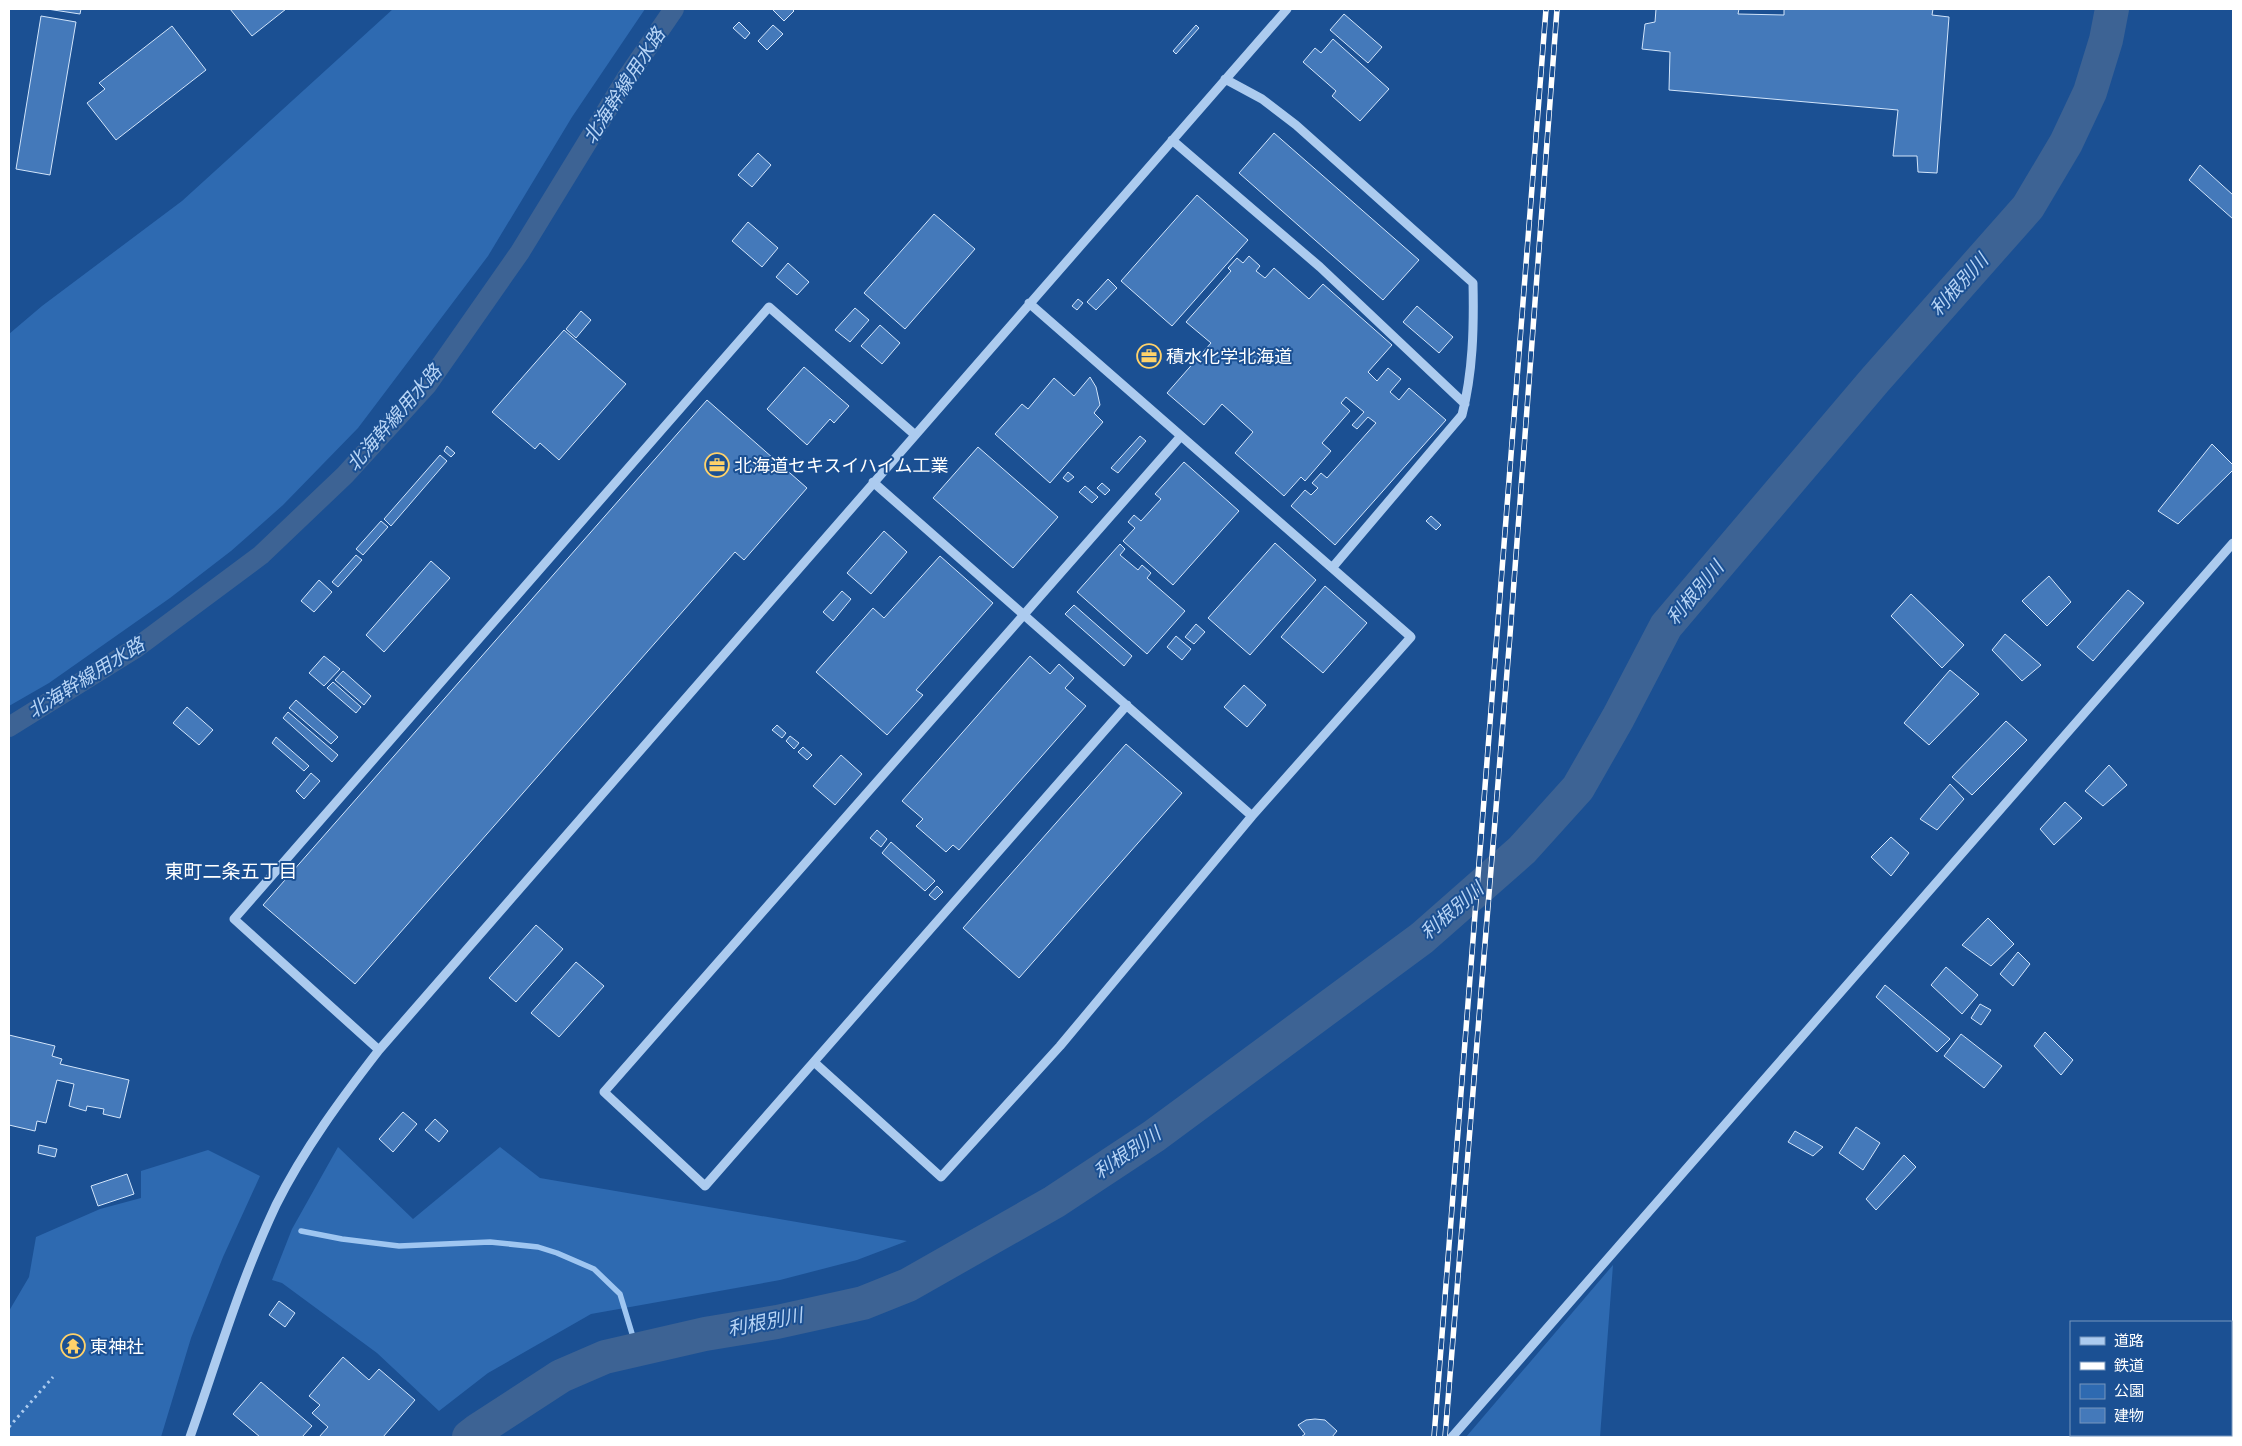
<svg xmlns="http://www.w3.org/2000/svg" width="2242" height="1446" viewBox="0 0 2242 1446" font-family="Inter,'Noto Sans JP',sans-serif">
<rect width="100%" height="100%" fill="#1b5093"/>
<!-- green -->
<path fill="#2e6ab1" d="M393,9H645L572,117L488,256L358,428L283,505L231,551L170,598L49,683L9,706V334L42,306L182,201Z
M338,1147L413,1219L500,1147L540,1178L907,1241L857,1260L780,1280L591,1314L488,1373L439,1411L377,1353L282,1283L272,1280L292,1229Z
M208,1150L260,1176L223,1257L191,1338L161,1437H9V1311L29,1277L36,1237L100,1209L141,1198V1171Z
M1613,1265L1600,1437H1466Z"/>
<g fill="none" stroke-linecap="round" stroke-linejoin="round">
<!-- stream -->
<path stroke="#9fc6f1" stroke-width="5.5" d="M301,1231L342,1239L399,1246L490,1242L538,1247L557,1253L594,1269L620,1294L637,1350"/>
<!-- canal -->
<path stroke="#3d6394" stroke-width="20" d="M9,727L136,648L261,555L345,475L427,385L520,252L626,79L674,9"/>
<!-- river -->
<path stroke="#3d6394" stroke-width="34" d="M469,1437L478,1430L561,1376L605,1357L705,1334L777,1322L863,1303L908,1285L1054,1202L1154,1136L1422,938L1522,850L1578,788L1618,718L1666,626L1875,380L2028,207L2066,143L2090,92L2106,40L2112,9"/>
</g>
<!-- building -->
<path fill="#4479ba" stroke="#d2e5fb" d="M47,9H81L80,14Z
M230,9H286L252,36Z
M774,9H792L794,11L784,21L773,10Z
M1656,9H1739L1738,14L1784,15V9H1933L1932,15L1949,17L1937,173L1918,172L1917,156H1893L1898,110L1669,90L1670,52L1642,49L1645,24L1655,22Z
M1344,14L1382,47L1368,63L1330,30Z
M41,16L76,22L50,175L16,169Z
M739,22L750,33L745,39L733,28Z
M773,25L783,34L767,50L758,41Z
M1196,25L1199,28L1176,54L1173,51Z
M172,26L206,70L116,140L87,103L105,89L99,83Z
M1333,39L1389,89L1360,121L1332,96L1336,91L1303,62L1315,48L1321,53Z
M1274,133L1419,260L1383,300L1239,173Z
M758,153L771,165L752,187L738,175Z
M2200,165L2233,195V219L2189,180Z
M1197,195L1248,240L1172,326L1121,281Z
M934,214L975,249L905,329L864,293Z
M748,222L778,248L762,267L732,241Z
M1249,256L1260,266L1256,271L1265,278L1274,268L1309,299L1323,284L1392,345L1368,372L1377,381L1388,368L1401,379L1390,392L1399,400L1409,388L1446,420L1335,545L1291,506L1305,490L1311,495L1318,488L1312,483L1321,473L1327,478L1376,423L1368,417L1357,429L1352,425L1364,412L1346,397L1341,403L1350,411L1322,443L1331,451L1305,481L1301,477L1284,496L1235,453L1253,432L1222,404L1204,425L1167,393L1211,343L1186,322L1231,271L1228,268L1237,258L1243,263Z
M788,263L809,282L797,295L776,277Z
M1108,279L1117,288L1096,310L1087,302Z
M1078,299L1083,303L1077,310L1072,306Z
M1417,306L1453,337L1439,353L1403,322Z
M855,308L869,320L850,342L835,330Z
M581,311L591,320L576,338L566,329Z
M880,325L900,343L882,364L861,346Z
M564,330L626,384L559,460L540,443L535,449L492,412Z
M804,367L849,406L834,423L830,419L807,445L767,409Z
M1090,377L1096,387L1100,405L1094,413L1103,422L1050,483L995,434L1022,404L1028,409L1054,378L1074,396Z
M707,400L807,488L744,560L735,552L355,984L263,905Z
M1140,436L1146,441L1118,473L1111,468Z
M2212,444L2233,465V470L2178,524L2158,511Z
M447,446L455,453L451,457L444,451Z
M978,447L1058,517L1013,568L933,498Z
M440,455L447,461L391,526L384,519Z
M1184,462L1239,511L1173,585L1123,541L1135,528L1128,522L1134,515L1141,521L1161,499L1155,494Z
M1068,472L1074,477L1068,482L1063,478Z
M1102,483L1110,490L1105,495L1097,488Z
M1085,486L1098,497L1092,503L1079,492Z
M1431,516L1441,525L1436,530L1426,521Z
M381,521L388,527L363,555L356,549Z
M884,531L907,552L871,594L847,573Z
M1275,543L1316,580L1250,655L1208,618Z
M1120,544L1125,549L1120,555L1138,570L1142,565L1151,573L1147,578L1185,611L1147,654L1077,592Z
M356,555L362,560L338,587L332,582Z
M940,556L993,603L916,690L923,695L887,735L816,672L873,608L884,618Z
M431,561L450,578L384,652L366,635Z
M2049,576L2071,602L2047,626L2022,601Z
M319,580L332,592L314,612L301,601Z
M1325,586L1367,623L1323,673L1281,637Z
M2128,590L2144,603L2093,661L2077,647Z
M842,591L851,599L833,621L823,612Z
M1911,594L1964,645L1942,668L1891,616Z
M1074,605L1132,656L1124,666L1065,614Z
M1196,624L1205,632L1194,644L1185,637Z
M2005,634L2041,665L2022,681L1992,650Z
M1176,636L1191,649L1182,660L1167,647Z
M324,656L340,669L324,686L309,673Z
M1030,656L1050,674L1059,664L1074,678L1065,688L1086,706L959,850L953,845L946,852L916,826L923,819L902,801Z
M1950,670L1979,694L1929,745L1904,723Z
M343,671L371,696L364,705L335,680Z
M333,682L361,707L356,713L327,688Z
M1244,685L1266,705L1247,727L1224,707Z
M296,700L338,737L331,744L289,708Z
M187,707L213,730L199,745L173,723Z
M288,712L338,755L332,762L283,718Z
M2006,721L2027,740L1972,795L1952,777Z
M777,725L786,733L782,738L772,730Z
M790,736L799,743L794,749L786,741Z
M276,737L309,766L304,771L272,743Z
M1126,744L1182,793L1019,978L963,928Z
M803,747L812,755L807,760L798,752Z
M841,755L862,774L835,805L813,786Z
M2109,765L2127,785L2103,806L2085,791Z
M311,773L320,781L304,799L296,791Z
M1950,784L1964,799L1937,830L1920,819Z
M2065,802L2082,818L2054,845L2040,829Z
M877,830L887,839L881,847L870,838Z
M1891,837L1909,853L1891,876L1871,857Z
M891,842L935,881L925,891L882,853Z
M937,886L943,892L935,900L929,895Z
M1988,918L2014,944L1991,966L1962,945Z
M536,925L563,949L516,1002L489,978Z
M2018,952L2030,964L2013,986L2000,974Z
M576,962L604,986L559,1037L531,1013Z
M1946,967L1978,995L1962,1014L1931,985Z
M1885,985L1950,1039L1937,1052L1876,997Z
M1980,1004L1991,1010L1981,1025L1971,1018Z
M2045,1032L2073,1060L2061,1075L2034,1046Z
M1961,1034L2002,1066L1984,1088L1944,1056Z
M9,1035L55,1046L52,1056L62,1059L60,1064L129,1080L120,1118L103,1114L104,1109L87,1106L86,1111L69,1106L74,1084L57,1080L46,1123L37,1121L35,1131L9,1125Z
M403,1112L417,1124L393,1152L379,1139Z
M435,1119L448,1131L439,1142L425,1130Z
M1856,1127L1880,1143L1863,1170L1839,1153Z
M1795,1131L1823,1147L1813,1156L1788,1142Z
M39,1145L57,1149L55,1157L38,1153Z
M1904,1155L1916,1167L1876,1210L1866,1199Z
M127,1174L134,1194L98,1206L91,1186Z
M279,1301L295,1313L285,1327L269,1315Z
M343,1357L369,1380L379,1369L415,1400L383,1437H319L328,1427L312,1413L320,1405L309,1396Z
M261,1382L312,1426L302,1437H260L233,1414Z
M1315,1419L1325,1420L1337,1431L1332,1437H1301L1305,1434L1298,1425L1306,1420Z"/>
<g fill="none" stroke-linecap="round" stroke-linejoin="round">
<!-- path -->
<path stroke="#accbef" stroke-width="3" stroke-dasharray="2.5 4" stroke-linecap="butt" d="M9,1427L53,1377"/>
<!-- minor -->
<path stroke="#accbef" stroke-width="9" d="M1225,79L1262,99L1296,125L1473,283C1474,327 1473,372 1462,415L1332,568
M1172,140L1320,267L1465,404
M873,482L1252,816L1411,637L1029,303
M1127,705L705,1186L604,1092L1181,436
M379,1050L234,919L769,307L914,434
M814,1062L941,1177L1060,1046L1252,816
M190,1437C217,1360 241,1279 276,1205C304,1149 341,1099 379,1050L1287,9
M1452,1437L2233,543"/>
<!-- rail casing -->
<g stroke="#fff" stroke-width="5.5">
<path id="rail" d="M1434,1437L1546,9
M1445,1437L1510,635L1557,9"/>
</g>
<!-- rail -->
<use href="#rail" stroke="#1b5093" stroke-width="4" stroke-dasharray="11" stroke-linecap="butt"/>
</g>
<!-- icons -->
<defs>
<g id="office-ring" transform="scale(1.25)"><circle r="9.5" fill="#1b5093" stroke="#ffd26a" stroke-width="1.5"/><path d="M-6-3h4V-5.5h4V-3h4V5H-6ZM-1-4.5V-3h2v-1.5ZM-6 0V1H6V0Z" fill="#ffd26a"/></g>
<g id="temple-ring" transform="scale(1.25)"><circle r="9.5" fill="#1b5093" stroke="#ffd26a" stroke-width="1.5"/><path d="M0-6L5-2H3V0L6.5 2.5H4V6H1.5V3h-3V6H-4V2.5H-6.5L-3 0V-2H-5Z" fill="#ffd26a"/></g>
</defs>
<g fill-rule="evenodd">
<use href="#office-ring" x="1149" y="356"/>
<use href="#office-ring" x="717" y="465"/>
<use href="#temple-ring" x="73" y="1346"/>
</g>
<g text-anchor="middle" dominant-baseline="central" stroke-width="4" stroke-linejoin="round" paint-order="stroke">
<!-- poi labels -->
<g font-size="18" fill="#fff" stroke="#1b5093" text-anchor="start">
<text x="1166" y="356">積水化学北海道</text>
<text x="734" y="465">北海道セキスイハイム工業</text>
<text x="90" y="1346">東神社</text>
</g>
<!-- water labels -->
<g font-size="19" font-style="italic" fill="#b8d5f6" stroke="#1b5093">
<text transform="translate(624 86) rotate(-57)">北海幹線用水路</text>
<text transform="translate(1959 285) rotate(-48)">利根別川</text>
<text transform="translate(394 418) rotate(-49)">北海幹線用水路</text>
<text transform="translate(1695 593) rotate(-50)">利根別川</text>
<text transform="translate(86 678) rotate(-32)">北海幹線用水路</text>
<text transform="translate(1452 911) rotate(-41)">利根別川</text>
<text transform="translate(1127 1153) rotate(-34)">利根別川</text>
<text transform="translate(765 1322) rotate(-11)">利根別川</text>
</g>
<!-- neighbourhood labels -->
<g font-size="19" fill="#fff" stroke="#1b5093">
<text x="231" y="871">東町二条五丁目</text>
</g>
</g>
<!-- border -->
<rect width="2242" height="1446" fill="none" stroke="#ffffff" stroke-width="20"/>
<!-- legend -->
<rect x="2070" y="1321" width="162" height="115" fill="#1b5093" stroke="#7696be"/>
<rect x="2080" y="1337" width="25" height="8" fill="#accbef" stroke="#7696be"/>
<text x="2114" y="1346" font-size="15" fill="#ffffff">道路</text>
<rect x="2080" y="1362" width="25" height="8" fill="#ffffff" stroke="#7696be"/>
<text x="2114" y="1371" font-size="15" fill="#ffffff">鉄道</text>
<rect x="2080" y="1384" width="25" height="15" fill="#2e6ab1" stroke="#7696be"/>
<text x="2114" y="1396" font-size="15" fill="#ffffff">公園</text>
<rect x="2080" y="1408" width="25" height="15" fill="#4479ba" stroke="#7696be"/>
<text x="2114" y="1421" font-size="15" fill="#ffffff">建物</text>
</svg>
